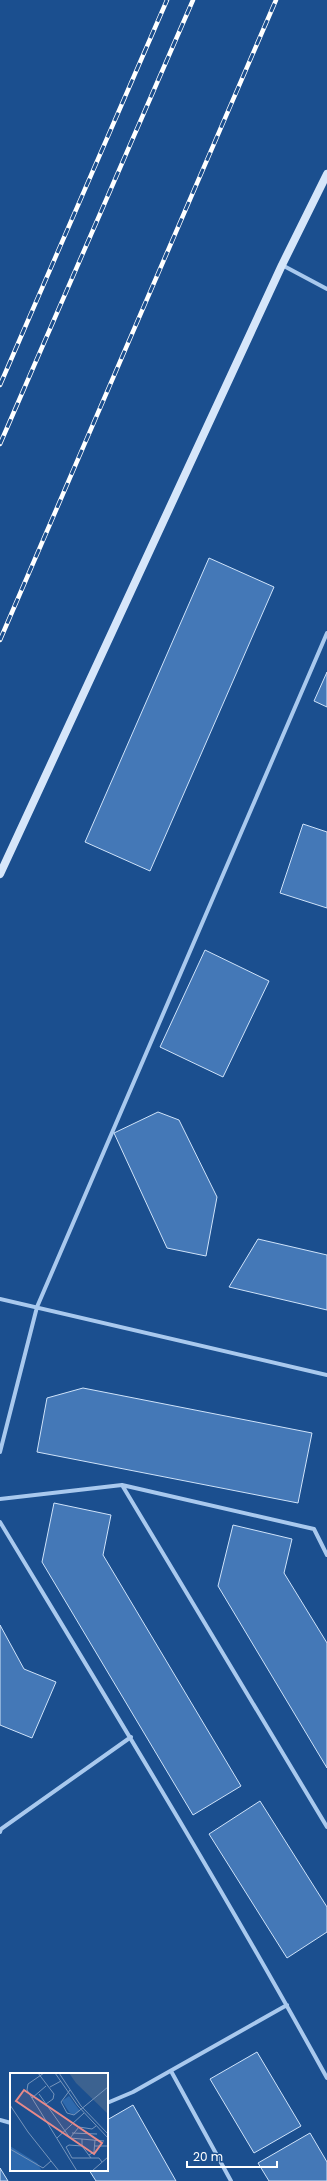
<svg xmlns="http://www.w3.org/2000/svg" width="327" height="2181" viewBox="0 0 327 2181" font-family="Poppins,sans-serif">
<rect width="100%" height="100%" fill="#1b4f8f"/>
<!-- building -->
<path fill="#4478b7" stroke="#cfe3fa" d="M209,558L274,587L150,871L85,842Z
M327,672V707L314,701Z
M303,824L327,832V908L280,893Z
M205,950L269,981L223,1077L160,1047Z
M158,1112L179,1120L217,1197L206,1256L167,1248L114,1133Z
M258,1239L327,1255V1310L229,1287Z
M83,1388L312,1433L298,1503L37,1452L47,1398Z
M54,1503L111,1515L103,1555L241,1786L193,1815L42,1562Z
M233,1525L292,1539L284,1573L327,1643V1768L218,1586Z
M0,1625L24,1669L56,1682L32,1738L0,1725Z
M260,1801L327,1907V1932L287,1958L209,1834Z
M257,2052L301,2126L254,2153L210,2079Z
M133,2105L176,2181H96L89,2170H107V2120Z
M310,2133L327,2162V2181H269L258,2163Z
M0,2168L8,2181H0Z"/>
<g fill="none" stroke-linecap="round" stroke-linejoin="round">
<!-- street -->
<path stroke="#a9c9ee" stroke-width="4" d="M282,265L327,289
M0,1299L327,1375
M0,1452L37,1307L327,633
M122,1485L327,1827
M0,1499L122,1485L314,1529L327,1555
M0,1522C111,1706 223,1889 327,2078
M0,1832L1,1829L131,1737
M171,2071L231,2181
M107,2103L133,2092L287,2005
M0,2120L11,2123"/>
<!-- secondary -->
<path stroke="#d6e6fa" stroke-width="8" d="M0,874L282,265L327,174"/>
<!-- rail casing -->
<g stroke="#fff" stroke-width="4.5">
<path id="rail" d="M0,385L167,0
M0,444L193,0
M0,640L276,0"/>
</g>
<!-- rail -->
<use href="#rail" stroke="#1b4f8f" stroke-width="3" stroke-dasharray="9" stroke-linecap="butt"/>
</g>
<!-- overview -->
<g transform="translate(10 2073)">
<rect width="98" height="98" fill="#1b4f8f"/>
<path d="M0,73L27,90L32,98H0Z" fill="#2e69ad"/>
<path d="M59,23L70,38L64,42L59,39L52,28Z" fill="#2e69ad"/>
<path d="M59,0H98V41L66,10Z" fill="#3c6290"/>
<path fill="none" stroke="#7695bc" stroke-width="1" d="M28,0L44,21L43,26L36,31M34,0L18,11L17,17L67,98M45,0L68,33L98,65M49,0L71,33L98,61M40,14L51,8M60,17L51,29L57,40L64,42L98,14M29,21L60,65L69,54L82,56L86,53M22,25L36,13M0,32L18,59L49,98M62,60L87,61M47,65L74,40M60,65L94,68M72,66V73L81,85M72,73L59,72L56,74L62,85H89L92,89M85,73H98M0,76L33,95L41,88M79,82L84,79L85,67M82,98L98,84"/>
<path fill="#e88989" fill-opacity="0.15" stroke="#e88989" stroke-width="2" d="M14,17L92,70L84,81L6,28Z"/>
<rect width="98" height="98" fill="none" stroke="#fff" stroke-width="2"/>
</g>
<!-- scale -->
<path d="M187 2161v6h90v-6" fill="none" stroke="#ffffff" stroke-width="2"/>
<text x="193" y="2161" font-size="12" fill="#ffffff" stroke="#1b4f8f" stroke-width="3" paint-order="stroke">20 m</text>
</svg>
